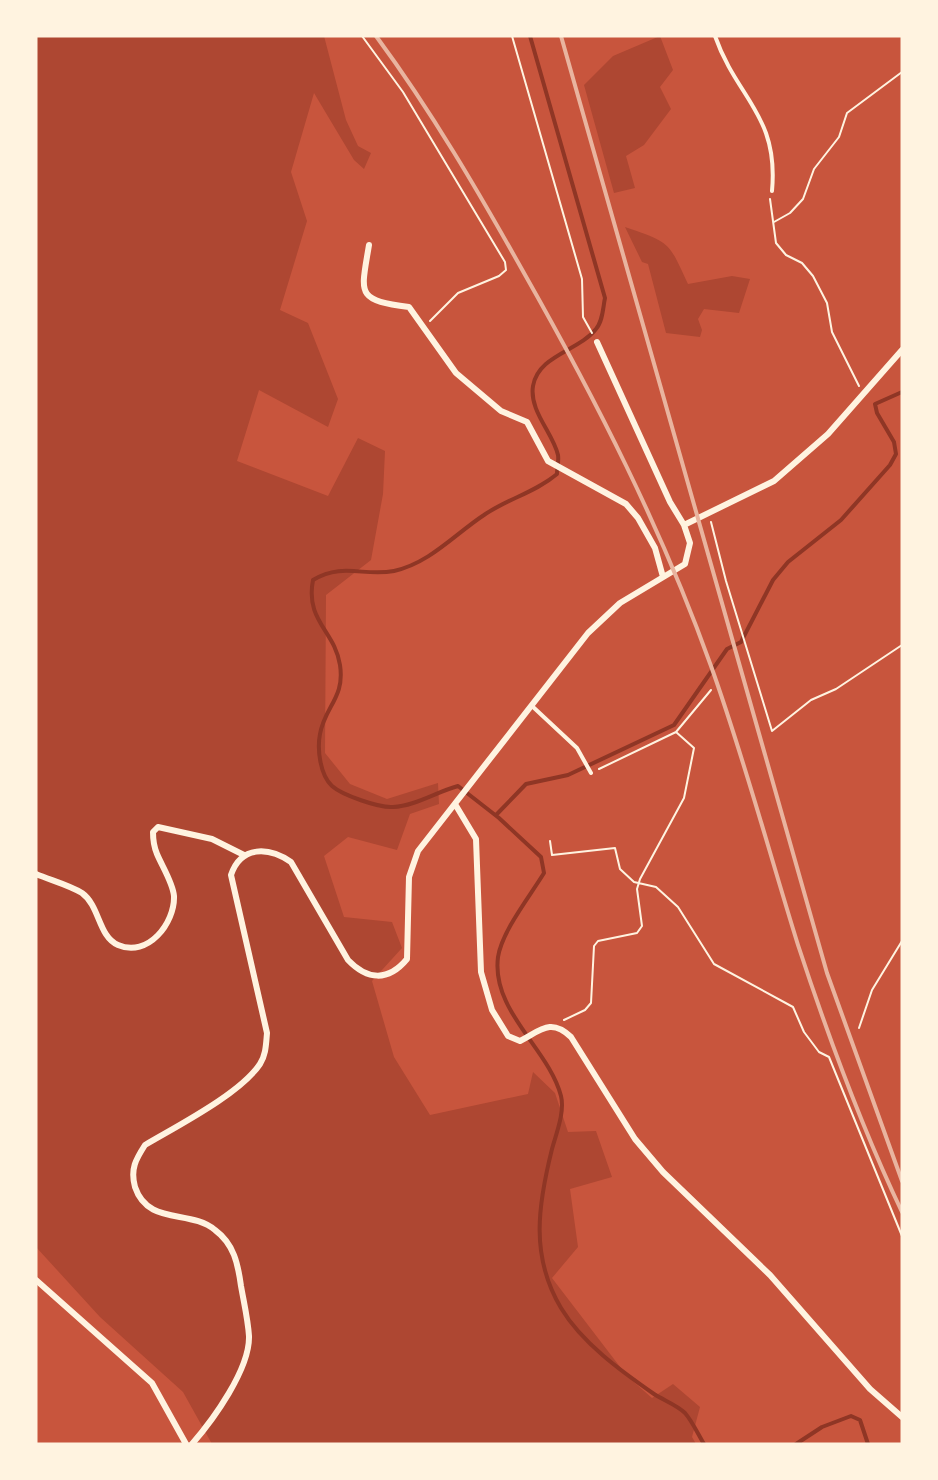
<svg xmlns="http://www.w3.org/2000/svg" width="938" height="1480" viewBox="0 0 938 1480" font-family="'Source Sans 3',sans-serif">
<rect width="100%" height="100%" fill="#c8553d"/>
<!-- green -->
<path fill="#ae4732" d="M36,36H324L346,120L358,146L371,153L364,169L354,160L314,93L291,172L307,221L280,310L308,323L338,399L328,427L259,390L237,461L328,496L358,438L385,451L383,494L371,560L326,595L325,753L350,784L387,799L438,783L439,804L410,814L397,850L348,837L324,856L344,917L392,922L402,948L372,981L394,1057L430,1115L528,1094L533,1072L555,1093L568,1132L596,1131L612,1177L570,1189L578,1247L552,1278L627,1376L652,1398L673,1384L700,1407L692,1437L696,1444H212L183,1392L100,1317L36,1247Z
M660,36L673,70L660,87L671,109L644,145L626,156L635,188L614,193L584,85L613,56Z
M625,227C671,243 668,241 688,284L732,276L750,279L739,313L704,309L698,319L702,330L700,337L666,333L648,264L642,262Z"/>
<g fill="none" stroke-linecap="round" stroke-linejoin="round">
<!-- stream -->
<path stroke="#8f3625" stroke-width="4" d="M530,36L605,298C603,307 603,321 596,329C579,351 538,355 533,386C529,411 553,433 558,455C559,461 557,468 557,474C536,492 507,499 484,515C455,534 430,563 394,571C364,577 343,562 313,580C305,621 335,631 340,665C345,698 325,706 320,734C317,749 320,775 332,786C342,795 379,808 393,807C415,806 436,792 458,786L499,818L541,857L544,873C530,896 502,931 498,957C491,1011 549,1049 561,1096C565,1112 556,1134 552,1149C538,1205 530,1256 561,1308C582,1343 621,1371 654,1394C663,1400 677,1405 685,1413C692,1421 698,1434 704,1444
M496,815L526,784L568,775L674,725L727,649L741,642L773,580L788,562L841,520L890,465L896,454L894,442L877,413L875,404L902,392
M796,1444L822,1427L851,1416L860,1420L868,1444"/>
<!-- path -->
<path stroke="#fff3e0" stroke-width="2" d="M362,36L403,92L505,262L506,270L499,276L458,293L430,321
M512,36L582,279L583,317L592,333
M770,199L776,243L786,255L802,263L813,276L827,303L832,332L859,386
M774,222L790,213L803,199L814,169L839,137L847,113L902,72
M711,522L726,581L772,731L811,700L836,689L902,645
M599,769L676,732L711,690
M550,841L552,855L615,848L620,869L634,882L656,887L678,907L714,964L793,1007L804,1032L819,1052L829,1057L902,1236
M564,1020L585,1010L591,1003L594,946L598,941L637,933L642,926L637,889L640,879L684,798L694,748L676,732
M859,1028L872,990L902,941"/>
<!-- service -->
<path stroke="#fff3e0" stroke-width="4" d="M715,36C737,99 779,115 772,191
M532,706L577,748L591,773"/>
<!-- minor -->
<path stroke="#fff3e0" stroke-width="6" d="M369,245C361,294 355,300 409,307L456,373L501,411L527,422L548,461L626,504L638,518L655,548L663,577
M597,342L670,502L684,525
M455,804L476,839L481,972L492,1010L508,1036L520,1041C541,1030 551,1018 571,1037L635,1139L663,1172L770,1275L870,1389L902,1417
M36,874C50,880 69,885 82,893C100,906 98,936 118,945C148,958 175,923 174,896C173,883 162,866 157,854C154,847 153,839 153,832L158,827L212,839L244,855
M36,1280L152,1383L186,1444
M192,1444C213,1420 250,1369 249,1336C248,1320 244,1303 241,1286C238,1264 234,1244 215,1230C190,1209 148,1226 135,1187C130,1169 136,1159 145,1145C177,1126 240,1094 260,1064C266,1055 266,1044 267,1033L231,875C241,845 269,847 291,862L348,960C367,980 388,982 407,959L409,877L418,851L588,633L620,603L685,564L690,543L684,525L774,481L828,434L902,350"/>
<!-- rail -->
<path stroke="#e9b49f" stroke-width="4" d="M376,36C432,112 478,191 524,273C596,400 662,529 711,666C744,758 769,852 798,945C828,1036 861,1126 902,1212
M561,36L827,973L902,1181"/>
</g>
<!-- border -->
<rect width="938" height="1480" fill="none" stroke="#fff3e0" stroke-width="75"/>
</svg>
